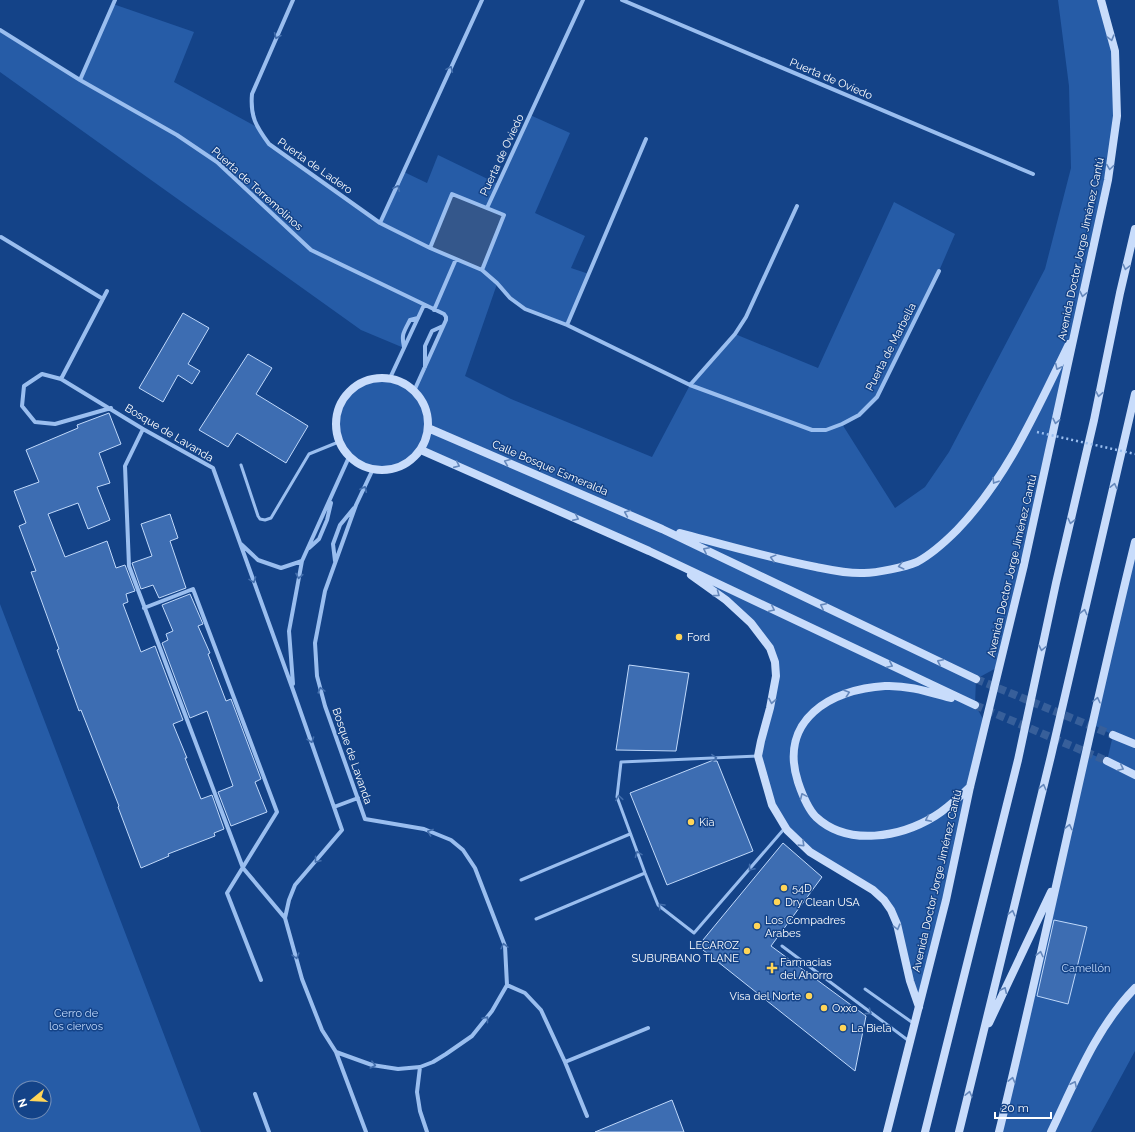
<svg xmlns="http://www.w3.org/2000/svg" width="1135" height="1132" viewBox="0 0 1135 1132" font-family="Raleway,sans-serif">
<rect width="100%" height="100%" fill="#144388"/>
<!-- green -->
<path fill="#265ca7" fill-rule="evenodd" d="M1058,0H1101L1115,51L1117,116L1108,180L1000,666L976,679L975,705L986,724L919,1007L897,924L884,900L842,872L787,830L772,805L758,756L775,662L761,635L698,580L649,551L421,450C416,454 411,460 405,464C393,472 376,470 364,465C360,462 354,461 350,458C346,455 343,447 341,442C328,409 353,373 390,378C399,379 407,385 414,390L446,317L423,305L418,318L410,320L405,330L404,348L361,330L0,72V30L80,80L113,4L194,32L174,82L257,127L269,144L380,223L404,172L427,183L438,155L498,184L530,115L570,133L535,213L585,236L571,268L589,274L567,325L525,309L497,284L465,376L511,399L652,457L690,385L735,334L818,368L894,202L955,234L939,271L877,397L859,415L842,424L895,508L925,487L949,452L1045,269L1071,168L1069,86Z
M1135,542V1051L1091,1132H998L1086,752L1107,761L1113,735L1092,724Z
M0,604L201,1132H0ZM20,1088H44V1112H20Z"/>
<!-- water -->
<path fill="#34578b" stroke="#8cb8f3" d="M452,194L504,215L482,270L430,248Z"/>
<!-- building -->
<path fill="#3d6db2" stroke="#c0d9fb" d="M183,313L209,328L188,364L200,371L192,384L178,375L163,402L139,388Z
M248,354L272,368L256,394L308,426L286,463L237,433L228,447L199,430Z
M109,413L121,444L99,453L110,483L97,487L110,520L88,529L78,503L48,514L65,557L107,541L116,568L125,565L135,591L126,594L128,602L123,604L141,652L155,646L183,720L173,724L187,758H185L201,799L212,795L224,829L214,833L215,836L168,854L169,856L141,868L118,807L119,806L81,710L79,711L57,650L59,649L31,572L36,571L19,526L26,523L14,491L39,482L26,450L78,428L77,425Z
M170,514L178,538L170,541L186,588L159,598L153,585L141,589L132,563L152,556L141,524Z
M190,594L203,624L198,626L210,653L208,654L226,701L231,699L261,779L255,782L267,812L231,826L218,792L233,786L207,711L190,718L162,643L168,640L166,634L173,631L162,605Z
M629,665L689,673L676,751L616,750Z
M711,761H717L753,851L667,885L630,793Z
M783,843L822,877L771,946L866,1016L855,1071L698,946Z
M1054,920L1087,927L1068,1004L1037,996Z
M672,1100L684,1132H595Z"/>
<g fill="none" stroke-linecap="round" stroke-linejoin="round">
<!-- secondary-tunnel -->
<path stroke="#375f9a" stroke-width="8" stroke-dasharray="8 4" stroke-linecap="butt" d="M976,679L1113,735
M975,705L1107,761"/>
<!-- lane -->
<path stroke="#9abeef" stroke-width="3" d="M241,465L258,516L260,519L265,520L271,518L309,454L341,441
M758,756L621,762L617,797L645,873L658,905L694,933L784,829
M521,880L630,834
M536,919L645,873
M782,946L909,1041
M865,989L913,1023"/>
<!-- street -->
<path stroke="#9abeef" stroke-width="4" d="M293,0L252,94C250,117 256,126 269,144L380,223L430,248
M622,0L1033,174
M0,30L80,80L177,135L217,162L311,250L444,314L446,317V320L414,391
M80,80L115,0
M452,194L504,215L482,270L430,248Z
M487,208L583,0
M380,223L482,0
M1,237L103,299
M482,270L497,283L510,298L525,309L567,325L690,385L812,430H826L842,424L859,415L877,397L939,271
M434,310L456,259
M567,325L646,139
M404,347C401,334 404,332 410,320L418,318
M425,367V346L432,331L443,326
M390,378L424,305
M61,379L107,291
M690,385L735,334L746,317L797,206
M111,408L55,424L35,422L22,406L24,386L42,374L61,379L143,429L213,468L293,690L342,830L295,885L289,900L285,918L302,979L322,1030L336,1052L366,1132
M143,429L125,466L129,566L243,868L285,918
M241,544L258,560L281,568L302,561
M309,548L319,539L327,520L331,503
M335,561L333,544L340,525L354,508
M144,608L193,589L277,812L227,893L261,980
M293,684L289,631L302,561L349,457
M334,807L358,798
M507,985L525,993L541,1010L565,1062L587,1116
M336,1052L372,1065L398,1069L420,1067L433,1062L446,1054L472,1036L492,1011L507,985L505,946L475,868L463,850L451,840L424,829L365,819L325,706L317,676L315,643L325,591L356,505L373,469
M565,1062L648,1028
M420,1067L417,1092L420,1111L427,1132
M255,1094L269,1132"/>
<!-- secondary -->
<path stroke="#c8dcfb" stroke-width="8" d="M336 424a46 46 0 1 1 92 0a46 46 0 1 1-92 0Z
M428,428L662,529L976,679
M421,450L649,551L975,705
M680,533C725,545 770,558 816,567C831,570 848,574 864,573C877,573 905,567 917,562C932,554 945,542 957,530C1008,477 1037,409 1069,344
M691,575L726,600L751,623L770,648L775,662L776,676L770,708L761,741L758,756L772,805L787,830L810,852L873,890L884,900L891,910L897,924L910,981L919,1007
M951,698C929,692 908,685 885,686C831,689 778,720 798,782C802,794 807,808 816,817C848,847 901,837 935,816C948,808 959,797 970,787
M1113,735L1135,744
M1107,761L1135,775
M989,1023L1051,892
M887,1132L946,900L970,787L1024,565L1108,180L1117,116L1115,51L1101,0
M925,1132L1018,760L1056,583L1094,420L1120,293L1135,229
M959,1132L1051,756L1135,394
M999,1132C1047,936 1087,738 1135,542
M1051,1132C1075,1082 1096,1028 1135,988"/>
<!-- path-bridge -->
<path stroke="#9abeef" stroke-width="2.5" stroke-dasharray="2 3" stroke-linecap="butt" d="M1037,432L1135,454"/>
</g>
<!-- one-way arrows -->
<defs><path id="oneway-chevron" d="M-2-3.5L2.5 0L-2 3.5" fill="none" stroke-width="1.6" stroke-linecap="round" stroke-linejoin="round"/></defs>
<g stroke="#436eac">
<use href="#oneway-chevron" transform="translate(277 36) rotate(113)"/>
<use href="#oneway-chevron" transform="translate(450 69) rotate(-66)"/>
<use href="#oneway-chevron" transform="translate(397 188) rotate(-65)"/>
<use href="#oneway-chevron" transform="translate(364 489) rotate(-65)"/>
<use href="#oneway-chevron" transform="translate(299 576) rotate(100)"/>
<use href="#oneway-chevron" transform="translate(253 580) rotate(70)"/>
<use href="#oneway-chevron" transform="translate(321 690) rotate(-105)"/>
<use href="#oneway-chevron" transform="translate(311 740) rotate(71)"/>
<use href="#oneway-chevron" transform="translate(714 758) rotate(-2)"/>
<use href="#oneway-chevron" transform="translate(619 798) rotate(-99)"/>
<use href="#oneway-chevron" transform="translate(430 832) rotate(-160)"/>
<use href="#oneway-chevron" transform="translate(638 854) rotate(-111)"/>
<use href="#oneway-chevron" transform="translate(317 860) rotate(130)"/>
<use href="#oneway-chevron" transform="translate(751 868) rotate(131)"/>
<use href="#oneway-chevron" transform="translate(661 906) rotate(-133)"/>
<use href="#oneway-chevron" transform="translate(504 946) rotate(-103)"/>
<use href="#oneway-chevron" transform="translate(296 956) rotate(74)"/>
<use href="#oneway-chevron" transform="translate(869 1012) rotate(36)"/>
<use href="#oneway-chevron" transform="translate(486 1019) rotate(-51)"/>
<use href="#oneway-chevron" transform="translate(373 1065) rotate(14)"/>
</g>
<g stroke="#6588bc">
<use href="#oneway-chevron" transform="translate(1111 38) rotate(75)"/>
<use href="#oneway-chevron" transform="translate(1110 167) rotate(98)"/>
<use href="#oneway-chevron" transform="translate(1126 267) rotate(104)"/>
<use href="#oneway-chevron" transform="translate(1083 294) rotate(102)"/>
<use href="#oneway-chevron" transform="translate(1058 367) rotate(116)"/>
<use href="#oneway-chevron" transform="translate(1099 394) rotate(101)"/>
<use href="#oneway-chevron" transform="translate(1056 421) rotate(102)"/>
<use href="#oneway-chevron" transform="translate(507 462) rotate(-157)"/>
<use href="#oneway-chevron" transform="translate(457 465) rotate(24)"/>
<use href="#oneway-chevron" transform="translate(995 481) rotate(122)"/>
<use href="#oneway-chevron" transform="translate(1114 486) rotate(-77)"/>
<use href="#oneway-chevron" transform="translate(627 513) rotate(-157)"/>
<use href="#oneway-chevron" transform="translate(576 518) rotate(24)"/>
<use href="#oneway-chevron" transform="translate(1071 521) rotate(103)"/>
<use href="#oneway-chevron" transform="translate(706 550) rotate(-154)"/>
<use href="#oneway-chevron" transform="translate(773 558) rotate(-165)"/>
<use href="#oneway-chevron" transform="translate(901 566) rotate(166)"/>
<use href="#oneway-chevron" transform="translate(717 594) rotate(36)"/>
<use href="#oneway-chevron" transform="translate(823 606) rotate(-154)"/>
<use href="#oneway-chevron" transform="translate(772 609) rotate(25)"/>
<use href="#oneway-chevron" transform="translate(1084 612) rotate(-77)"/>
<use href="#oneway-chevron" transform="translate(1042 648) rotate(102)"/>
<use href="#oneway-chevron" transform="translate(940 662) rotate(-154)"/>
<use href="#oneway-chevron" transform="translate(890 665) rotate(25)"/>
<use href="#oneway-chevron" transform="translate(847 693) rotate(-19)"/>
<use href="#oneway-chevron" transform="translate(1097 700) rotate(-77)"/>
<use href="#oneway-chevron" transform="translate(772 701) rotate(100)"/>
<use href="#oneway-chevron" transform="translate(1121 768) rotate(25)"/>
<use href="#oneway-chevron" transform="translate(1043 787) rotate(-76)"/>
<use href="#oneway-chevron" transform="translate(803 796) rotate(-114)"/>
<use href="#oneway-chevron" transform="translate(928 819) rotate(153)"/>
<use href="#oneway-chevron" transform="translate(1069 827) rotate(-77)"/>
<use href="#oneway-chevron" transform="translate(802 844) rotate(44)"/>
<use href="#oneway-chevron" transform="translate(1012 913) rotate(-76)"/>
<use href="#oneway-chevron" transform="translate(897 927) rotate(75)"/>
<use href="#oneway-chevron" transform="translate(1040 954) rotate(-77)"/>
<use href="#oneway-chevron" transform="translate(1004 990) rotate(-65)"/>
<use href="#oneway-chevron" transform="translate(1012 1080) rotate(-76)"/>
<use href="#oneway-chevron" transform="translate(1074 1084) rotate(-64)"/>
<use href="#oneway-chevron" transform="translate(969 1094) rotate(-77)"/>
</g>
<!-- markers -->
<g fill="#ffd558" stroke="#144388" stroke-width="1.5">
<circle cx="679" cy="637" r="4"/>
<circle cx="691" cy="822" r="4"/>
<circle cx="784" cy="888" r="4"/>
<circle cx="777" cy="902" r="4"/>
<circle cx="757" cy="926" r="4"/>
<circle cx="747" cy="951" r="4"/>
<path d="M770 962h4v4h4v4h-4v4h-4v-4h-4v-4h4z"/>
<circle cx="809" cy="996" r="4"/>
<circle cx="824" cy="1008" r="4"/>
<circle cx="843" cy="1028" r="4"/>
</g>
<g text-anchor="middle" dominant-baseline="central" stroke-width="3" stroke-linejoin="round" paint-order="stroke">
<!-- street labels -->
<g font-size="11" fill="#fff" stroke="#144388">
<text transform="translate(831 79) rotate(23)">Puerta de Oviedo</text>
<text transform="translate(502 155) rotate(-65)">Puerta de Oviedo</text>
<text transform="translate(315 166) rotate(35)">Puerta de Ladero</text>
<text transform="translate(257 189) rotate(42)">Puerta de Torremolinos</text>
<text transform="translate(1081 249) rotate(-78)">Avenida Doctor Jorge Jiménez Cantú</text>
<text transform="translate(891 347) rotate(-63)">Puerta de Marbella</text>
<text transform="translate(169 433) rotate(31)">Bosque de Lavanda</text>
<text transform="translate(550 468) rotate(23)">Calle Bosque Esmeralda</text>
<text transform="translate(1012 566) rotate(-77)">Avenida Doctor Jorge Jiménez Cantú</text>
<text transform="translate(352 756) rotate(71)">Bosque de Lavanda</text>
<text transform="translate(937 881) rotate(-77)">Avenida Doctor Jorge Jiménez Cantú</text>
</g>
<!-- poi labels -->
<g font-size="11" fill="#fff" stroke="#144388" text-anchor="start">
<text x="687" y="637">Ford</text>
<text x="699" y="822">Kia</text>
<text x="792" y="888">54D</text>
<text x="785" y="902">Dry Clean USA</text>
<text x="765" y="920">Los Compadres<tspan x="765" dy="13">Arabes</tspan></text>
<text x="739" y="945" text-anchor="end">LECAROZ<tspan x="739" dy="13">SUBURBANO TLANE</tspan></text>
<text x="780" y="962">Farmacias<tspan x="780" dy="13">del Ahorro</tspan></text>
<text x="801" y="996" text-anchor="end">Visa del Norte</text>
<text x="832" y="1008">Oxxo</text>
<text x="851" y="1028">La Biela</text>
</g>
<!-- park labels -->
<g font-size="11" fill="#c0d9fb" stroke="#144388">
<text x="1086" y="968">Camellón</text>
<text x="76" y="1013">Cerro de<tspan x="76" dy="13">los ciervos</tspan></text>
</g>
</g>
<!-- north arrow -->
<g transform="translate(32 1100) rotate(252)"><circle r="19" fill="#144388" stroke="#728eb8"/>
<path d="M0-3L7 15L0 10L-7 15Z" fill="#ffd558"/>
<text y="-6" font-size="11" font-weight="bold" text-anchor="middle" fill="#ffffff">N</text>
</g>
<!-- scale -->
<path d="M995 1112v6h56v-6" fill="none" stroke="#ffffff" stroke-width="2"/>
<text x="1001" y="1112" font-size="12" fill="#ffffff" stroke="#144388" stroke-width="3" paint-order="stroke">20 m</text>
</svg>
